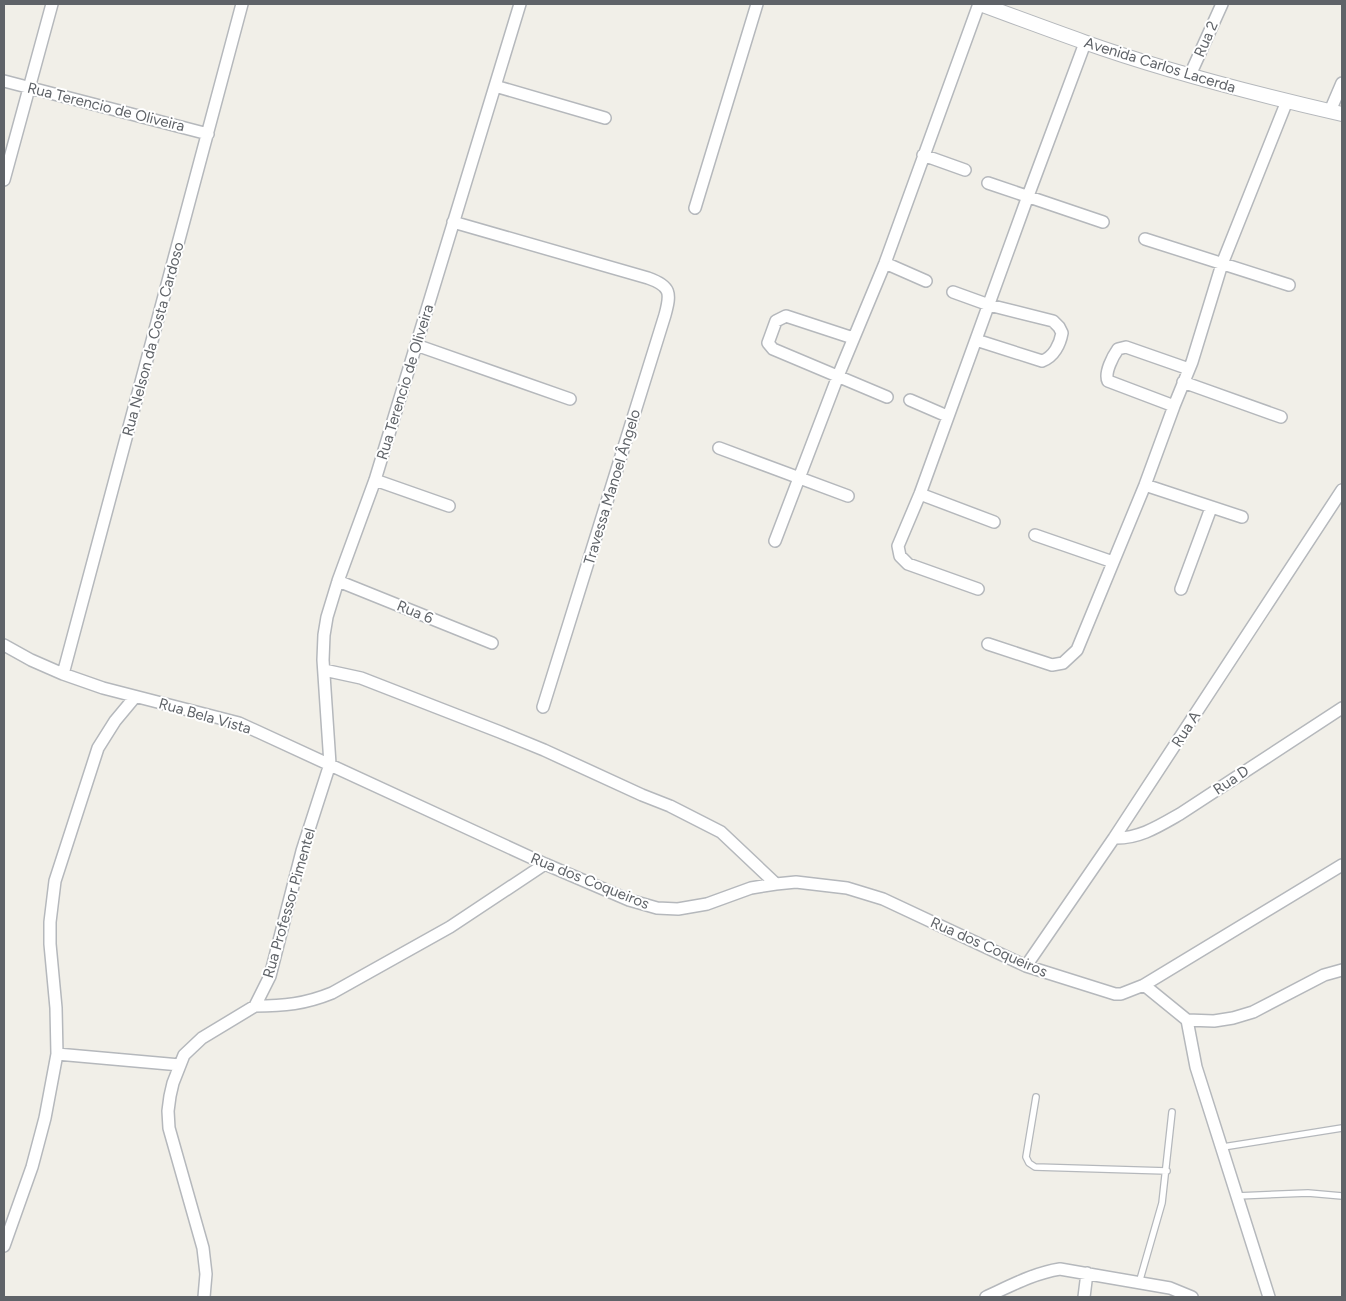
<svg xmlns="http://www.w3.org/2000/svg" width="1346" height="1301" viewBox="0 0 1346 1301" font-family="Figtree,sans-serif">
<rect width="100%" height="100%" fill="#f1efe8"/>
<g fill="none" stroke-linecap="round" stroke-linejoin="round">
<!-- service casing -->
<g stroke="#b5b8bc" stroke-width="8">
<path id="service" d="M1036,1097L1026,1157L1029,1163L1035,1167L1167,1171
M1223,1147L1342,1128
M1237,1196L1308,1193L1342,1196
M1139,1283L1162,1203L1172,1112"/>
</g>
<!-- minor casing -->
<g stroke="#b5b8bc" stroke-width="14">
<path id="minor" d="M1190,75L1222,4
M4,81L208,134
M495,86L605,118
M1330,111L1342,83
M923,155L965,170
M4,180L52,4
M988,183L1103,222
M695,208L757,4
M453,222L648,278C671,286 671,293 665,315L543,707
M1145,239L1289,285
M885,263L926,281
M953,292L989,305L1053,321L1059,327L1062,333C1060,344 1054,357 1042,361L976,340
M853,338L786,316L776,321L768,343L773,349L887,397
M416,345L570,399
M1183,382L1281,417
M910,400L947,416
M1174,406L1108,381C1104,373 1113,356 1118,349L1126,347L1189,369
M719,448L848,496
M375,480L449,506
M1145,485L1242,517
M920,494L994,522
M1035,535L1113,562
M775,541L838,376L885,263L979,4
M338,581L492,643
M978,589L908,564L900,556L898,546L920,494L1028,196L1085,43
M1181,589L1211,508
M988,644L1052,665L1063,663L1077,650L1145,485L1174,406L1192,362L1222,264L1287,101
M4,645L31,660L63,674L103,688L239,723L545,864L629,900L657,908L678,909L707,904L751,888L776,884L796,882L847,888L883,899L1026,966L1115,994H1121L1144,985L1342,865
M324,670L361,678L500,732L544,750L642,795L670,806L721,832L776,884
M63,674L242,4
M1114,838C1139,839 1159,826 1180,814L1342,708
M1026,966L1114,838L1342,490
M1144,985L1187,1020L1214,1021L1233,1018L1253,1012L1324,975L1342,970
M255,1006C284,1006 305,1004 332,993L450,927L545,864
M1187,1020L1196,1067L1269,1297
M57,1054L180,1065
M4,1246L32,1167L45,1118L57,1054L56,1008L50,944V922L55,881L98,748L115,721L135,697
M204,1297L206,1274L203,1248L169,1128L168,1111L170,1096L173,1083L184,1055L202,1038L255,1006L270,976L302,851L330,764L323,660L324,635L327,617L338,581L375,480L520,4
M986,1297C1010,1286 1034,1273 1060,1269L1170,1288L1192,1297
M1084,1297L1087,1273"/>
</g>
<!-- tertiary casing -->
<g stroke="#b5b8bc" stroke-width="16">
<path id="tertiary" d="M980,4C1015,17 1050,30 1084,42C1168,72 1255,94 1342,114"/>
</g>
<!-- service -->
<use href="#service" stroke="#fff" stroke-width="5.5"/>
<!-- minor -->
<use href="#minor" stroke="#fff" stroke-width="11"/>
<!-- tertiary -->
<use href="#tertiary" stroke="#fff" stroke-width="14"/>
</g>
<g text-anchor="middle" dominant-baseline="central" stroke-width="4" stroke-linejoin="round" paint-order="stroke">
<!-- street labels -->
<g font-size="15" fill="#5f6368" stroke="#fff">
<text transform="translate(1206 39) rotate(-66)">Rua 2</text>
<text transform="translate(1160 65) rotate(17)">Avenida Carlos Lacerda</text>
<text transform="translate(106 107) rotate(14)">Rua Terencio de Oliveira</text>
<text transform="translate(153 339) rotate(-75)">Rua Nelson da Costa Cardoso</text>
<text transform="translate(405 382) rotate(-73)">Rua Terencio de Oliveira</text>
<text transform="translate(612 487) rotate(-73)">Travessa Manoel Ângelo</text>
<text transform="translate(415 612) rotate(22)">Rua 6</text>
<text transform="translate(205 716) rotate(16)">Rua Bela Vista</text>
<text transform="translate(1186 729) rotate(-57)">Rua A</text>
<text transform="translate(1231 780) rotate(-34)">Rua D</text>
<text transform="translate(590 881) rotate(22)">Rua dos Coqueiros</text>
<text transform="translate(289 903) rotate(-74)">Rua Professor Pimentel</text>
<text transform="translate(989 947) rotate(24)">Rua dos Coqueiros</text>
</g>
</g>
<!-- border -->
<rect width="1346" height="1301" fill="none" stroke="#5f6368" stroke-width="10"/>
</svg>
